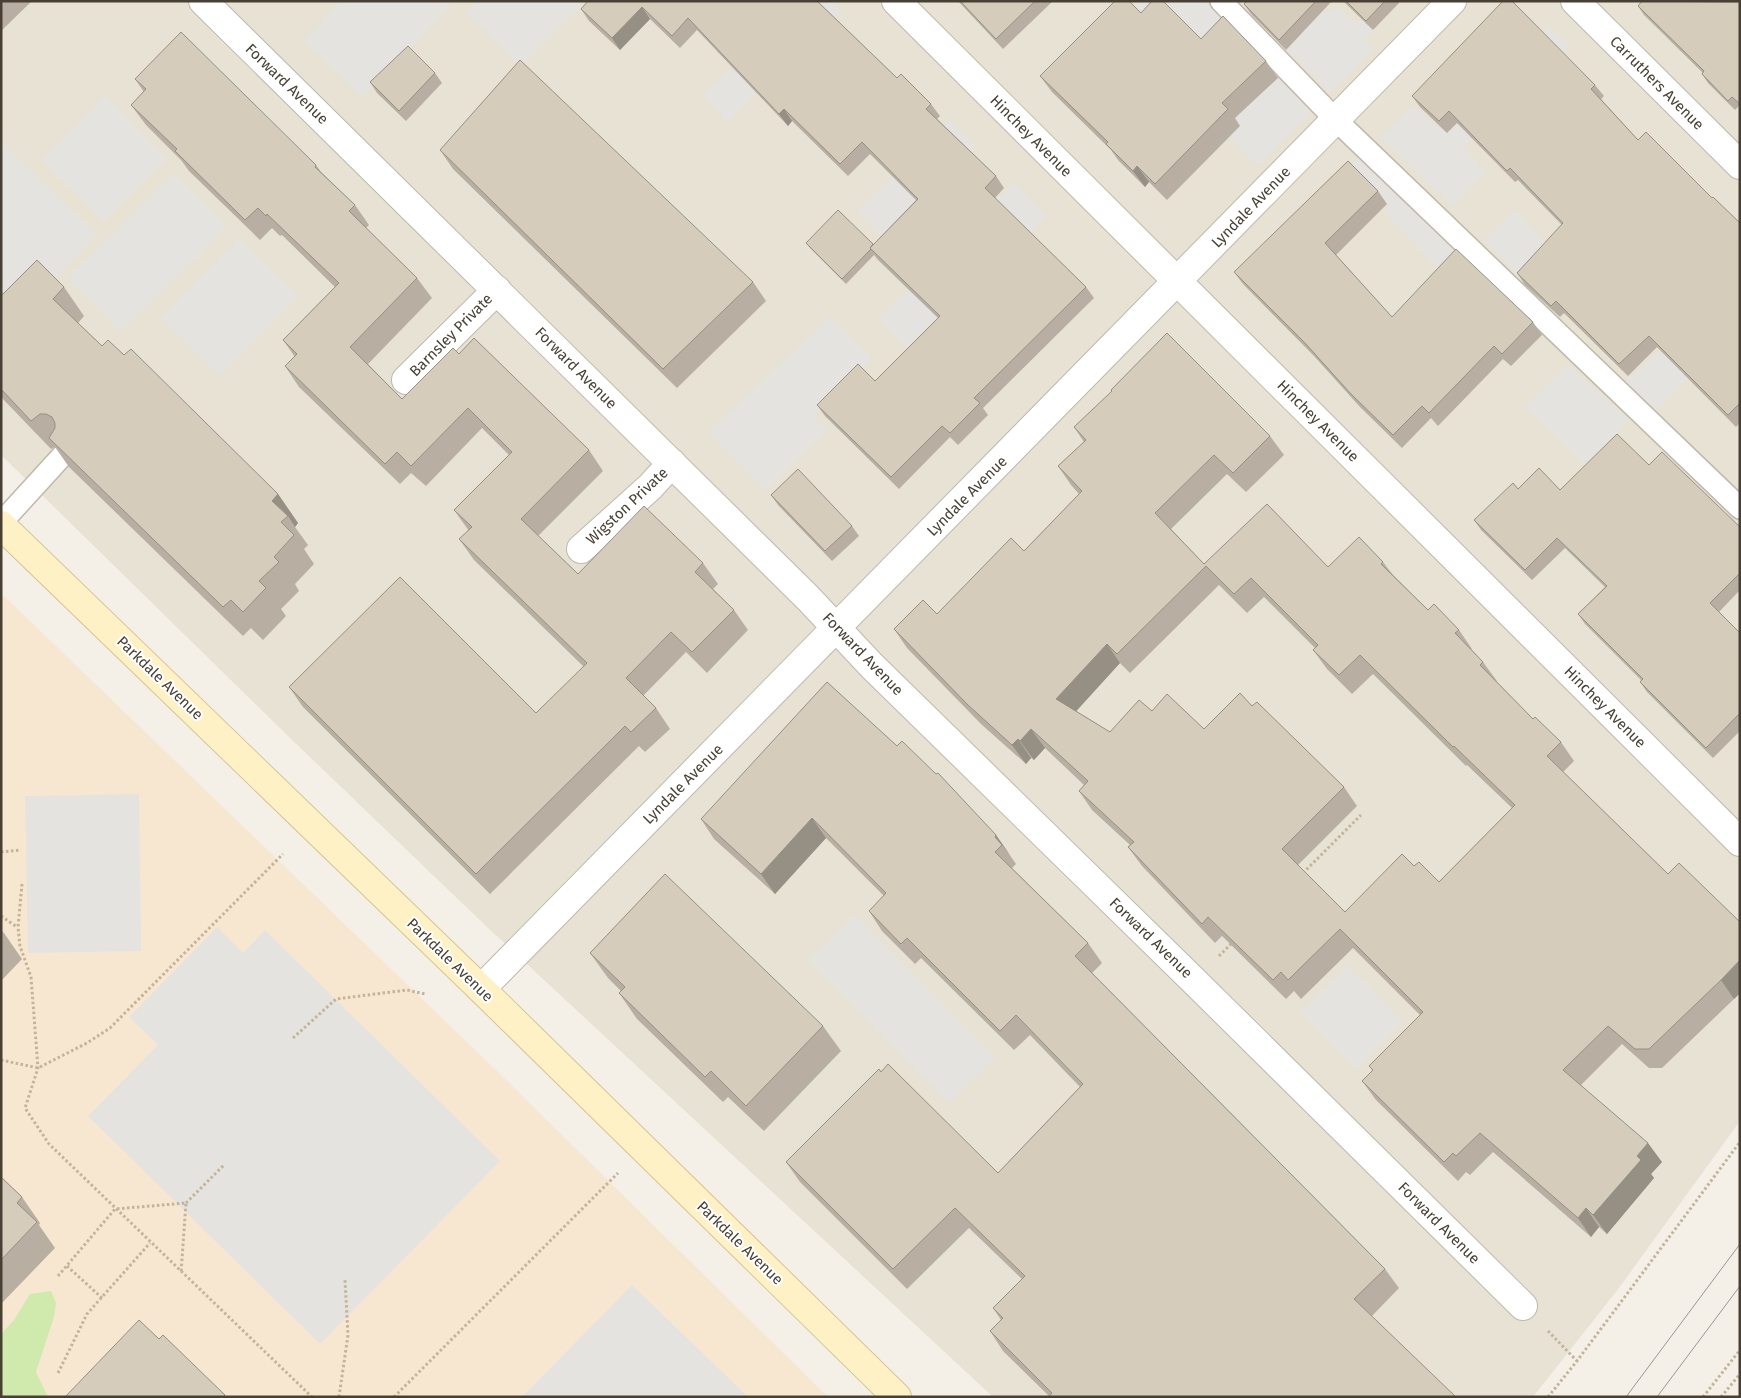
<svg xmlns="http://www.w3.org/2000/svg" width="1741" height="1398" viewBox="0 0 1741 1398" font-family="'Fira Sans',sans-serif">
<rect width="100%" height="100%" fill="#f4f0e7"/>
<!-- residential -->
<path fill="#e8e2d5" d="M1,1H1740V1121L1619,1288L1533,1397H993L487,927L289,737L1,455Z"/>
<!-- commercial -->
<path fill="#f7e7d1" d="M1,593L499,1073L828,1397H1Z"/>
<!-- green -->
<path fill="#d0eaae" d="M51,1291L56,1303L54,1317L36,1372L48,1397H1V1334L14,1320L30,1294Z"/>
<!-- parking -->
<path fill="#e5e3df" d="M342,1H455L363,98L304,41Z
M478,1H585L521,66L467,13Z
M803,1H832L842,12L727,121L703,95Z
M1143,1H1204L1235,31L1118,160L1102,142L1181,62L1133,10Z
M1338,7L1356,25L1361,20L1373,30L1366,41L1374,49L1330,93L1276,38L1292,43L1325,9L1329,14Z
M1548,25L1569,46L1555,54L1463,148L1485,172L1453,207L1380,137L1412,107L1447,133L1543,35Z
M1278,77L1311,111L1258,166L1229,137L1239,126L1234,120Z
M105,96L167,159L104,222L41,160Z
M949,119L975,146L883,237L857,211Z
M1,141L97,235L1,331Z
M1363,151L1458,248L1436,267L1384,211L1389,204L1349,167Z
M174,174L227,227L121,332L68,278Z
M1014,183L1047,216L911,352L878,319Z
M1515,211L1548,245L1519,275L1484,241Z
M239,239L298,296L220,376L161,319Z
M831,316L872,359L813,415L828,430L765,491L709,432Z
M1740,325L1655,412L1625,383L1669,342Z
M1568,365L1629,420L1585,465L1525,406Z
M139,794L141,951L28,953L25,796Z
M855,915L996,1058L949,1103L808,960Z
M217,927L243,953L265,930L500,1161L320,1344L88,1116L158,1045L129,1017Z
M1348,966L1403,1022L1356,1069L1300,1012Z
M632,1285L748,1397H522Z"/>
<g fill="none" stroke-linecap="round" stroke-linejoin="round">
<!-- lane casing -->
<g stroke="#c0b8a9" stroke-width="24">
<path id="lane" d="M1221,1L1336,120L1740,508
M1,523L63,455"/>
</g>
<!-- street casing -->
<g stroke="#c0b8a9" stroke-width="30">
<path id="street" d="M203,1L808,598L872,666L1194,981L1523,1306
M896,1L1740,842
M1575,1L1740,165
M406,380L497,290
M581,549L650,487L672,463
M481,989L1452,1"/>
</g>
<!-- secondary casing -->
<g stroke="#d7c495" stroke-width="30">
<path id="secondary" d="M1,525L481,989L897,1397"/>
</g>
<!-- path -->
<path stroke="#c3b499" stroke-width="3" stroke-dasharray="2.5 2.5" stroke-linecap="butt" d="M1,852L21,850
M1303,873L1361,815
M22,884L18,927L20,946L31,977L38,1068L25,1108L49,1144L312,1397
M1,916L17,927
M1219,956L1233,942
M293,1038L336,999L407,990L425,994
M1,1060L38,1068L87,1043L110,1028L283,854
M186,1203L224,1165
M67,1266L102,1298
M58,1276L115,1209L186,1203L181,1273
M1548,1331L1577,1361
M58,1373L87,1314L150,1243
M339,1397L348,1335L345,1280
M394,1397L618,1173
M1548,1397L1577,1361L1740,1142
M1703,1397L1740,1350
M1721,1397L1740,1374"/>
<!-- lane -->
<use href="#lane" stroke="#fff" stroke-width="21"/>
<!-- street -->
<use href="#street" stroke="#fff" stroke-width="28"/>
<!-- secondary -->
<use href="#secondary" stroke="#fff1c6" stroke-width="28"/>
<!-- tram -->
<path stroke="#979797" stroke-width="1" d="M1626,1397L1740,1244
M1657,1397L1740,1286"/>
</g>
<!-- wall -->
<path fill="#b8afa2" fill-rule="evenodd" d="M1,1H32L1,31Z
M817,1L897,78L931,104L940,116L937,119L996,176L1004,188L995,198L1086,287L1094,298L983,408L988,415L958,445L950,437L899,489L825,416L817,405L875,381L938,318L878,260L874,255L846,284L810,248L806,243L874,244L916,200L870,154L848,176L792,121L788,126L697,30L680,48L650,19L620,50L589,21L581,9Z
M958,1H1053L1003,49Z
M1247,1H1332L1286,50L1251,14L1244,4Z
M1343,1H1398L1399,3L1373,30Z
M1740,2V107L1739,106L1735,110L1708,83L1702,74L1703,73L1644,15L1638,6Z
M1141,13L1201,39L1266,61L1278,78L1235,118L1240,126L1167,200L1149,182L1145,187L1118,160L1111,150L1052,92L1040,76Z
M435,73L442,83L406,121L377,93L370,82Z
M135,79L316,165L321,172L355,205L369,225L366,228L417,278L432,298L368,364L402,399L459,354L589,450L603,471L538,536L578,574L703,563L718,584L713,589L734,610L748,630L707,673L686,652L643,696L656,708L670,729L645,752L639,746L490,894L303,707L289,687L536,713L584,667L474,560L459,539L469,531L454,510L509,455L482,428L426,486L411,473L400,484L299,387L285,366L295,357L283,340L335,287L282,235L280,236L272,228L260,240L189,171L181,160L146,125L131,105L144,92Z
M1595,85L1604,96L1601,99L1638,140L1712,198L1740,223V423L1736,427L1657,347L1628,376L1564,313L1560,317L1525,285L1517,273L1562,225L1518,180L1515,182L1457,123L1447,133L1420,107L1412,96Z
M440,150L753,282L766,301L677,388L453,169Z
M1378,191L1387,204L1336,255L1392,317L1533,322L1542,335L1511,366L1503,359L1438,426L1431,418L1402,448L1360,407L1314,356L1243,284L1234,272Z
M64,287L84,316L78,323L102,346L124,355L278,494L298,523L295,527L308,545L304,549L314,564L295,584L299,591L281,609L286,616L263,640L251,628L243,636L69,467L55,447L51,449L1,397V296Z
M1074,427L1270,436L1284,455L1246,492L1227,474L1171,529L1204,564L1328,567L1383,562L1393,575L1428,610L1459,630L1472,649H1471L1483,662L1497,681H1496L1533,719L1561,742L1574,761L1563,772L1668,874L1740,922V993L1734,999L1662,1068H1649L1622,1044L1581,1085L1662,1162L1651,1174L1654,1178L1607,1234L1599,1227L1591,1237L1493,1152L1470,1175L1466,1172L1458,1181L1376,1100L1362,1081L1373,1071L1369,1066L1420,1015L1353,948L1301,999L1294,991L1286,999L1222,936L1215,943L1142,866L1128,847L1130,845L1092,810L1079,791L1084,785L1045,748L1034,760L1031,758L1026,764L981,724L907,648L894,629L937,614L1024,551L1079,494L1071,485L1058,466L1084,442ZM1219,585L1247,613L1264,597L1315,648L1313,650L1327,669L1352,694L1373,674L1466,766L1467,765L1512,808L1439,882L1414,866L1345,912L1298,865L1357,806L1344,787L1252,706L1204,729L1152,711L1110,732L1076,711L1120,663L1130,673Z
M1649,465L1740,527V590L1719,612L1740,633V731L1713,758L1647,692L1640,682L1641,680L1585,624L1578,614L1605,587L1565,548L1532,580L1481,530L1474,520L1518,489L1560,490Z
M771,495L852,526L859,536L832,561L778,505Z
M897,746L996,835L1016,864L1012,868L1088,943L1102,963L1092,973L1385,1269L1399,1288L1372,1316L1049,1396L1003,1351L990,1331L1001,1320L993,1308L1022,1279L969,1228L907,1289L800,1182L786,1162L998,1173L1080,1087L1030,1035L1014,1050L921,958L915,964L882,931L869,911L884,896L826,838L775,894L714,839L701,819Z
M1,930L4,933L22,959L1,981Z
M590,953L823,1026L841,1051L764,1131L728,1097L723,1102L637,1019L619,993L621,991L608,978Z
M1,1177L22,1197L40,1223L39,1225L55,1248L1,1304Z"/>
<!-- shaded-wall -->
<path fill="#968f84" d="M642,7L650,19L620,50L612,38Z
M784,109L792,121L788,126L779,114Z
M1137,166L1149,182L1145,187L1133,171Z
M278,494L298,523L295,527L288,516L272,501Z
M1107,644L1120,663L1070,718L1056,699Z
M1031,729L1045,748L1034,760L1020,741Z
M1018,739L1031,758L1026,764L1012,745Z
M812,818L826,838L775,894L761,874Z
M996,835L1010,855L1002,845L995,837Z
M1740,960V993L1734,999L1721,980Z
M1648,1143L1662,1162L1651,1174L1654,1178L1607,1234L1593,1215L1637,1156Z
M1586,1208L1599,1227L1591,1237L1578,1218Z"/>
<!-- building -->
<path fill="#d6ccbc" stroke="#968f84" fill-rule="evenodd" d="M588,1H817L897,78L901,74L931,104L926,109L996,176L985,188L1086,287L974,398L980,403L950,433L942,426L891,477L817,405L858,364L875,381L940,316L870,248L918,199L862,142L840,164L784,109L779,114L688,18L672,36L642,7L612,38L581,9Z
M960,1H1035L996,39Z
M1115,1H1129L1141,13L1152,1H1163L1201,39L1223,16L1266,61L1222,103L1228,109L1155,184L1137,166L1133,171L1106,144L1108,142L1040,76Z
M1247,1H1316L1279,40L1244,4Z
M1346,1H1385L1366,21Z
M1503,1H1512L1595,85L1591,89L1638,140L1646,132L1712,198L1713,197L1740,223V403L1728,415L1649,336L1619,364L1556,301L1551,306L1517,273L1563,223L1510,168L1507,171L1449,111L1439,121L1412,96Z
M1642,1L1740,2V104L1732,97L1728,101L1702,74L1704,71L1638,6Z
M181,32L316,165L315,167L355,205L349,211L417,278L350,347L402,399L453,348L459,354L474,338L589,450L521,519L578,574L644,506L703,563L695,572L734,610L692,652L671,632L626,678L656,708L631,732L625,726L476,874L289,687L400,577L536,713L587,663L459,539L472,527L454,510L512,452L468,408L411,466L397,452L385,464L285,366L297,354L283,340L339,283L267,214L266,216L258,208L245,220L175,151L177,149L131,105L146,89L135,79Z
M408,46L435,73L399,111L370,82Z
M520,60L753,282L663,369L440,150Z
M1348,161L1378,191L1325,243L1392,317L1456,249L1533,322L1502,354L1494,346L1429,413L1422,406L1393,435L1351,394L1305,343L1234,272Z
M838,210L873,244L870,248L871,249L842,279L806,243Z
M37,260L64,287L53,299L102,346L108,340L124,355L131,349L278,494L272,501L288,516L281,522L294,535L274,557L279,562L259,581L266,588L243,612L231,600L223,607L49,438L55,428V423L52,417L46,414H40L31,421L1,389V296Z
M1167,333L1270,436L1233,473L1214,455L1155,513L1204,564L1267,504L1328,567L1359,537L1383,562L1381,564L1428,610L1434,604L1459,630L1455,633L1483,662L1480,665L1533,719L1535,717L1561,742L1547,756L1668,874L1679,863L1740,922V960L1721,980L1649,1049H1635L1608,1026L1563,1070L1648,1143L1637,1156L1641,1160L1593,1215L1586,1208L1578,1218L1480,1133L1456,1156L1453,1153L1444,1162L1362,1081L1373,1070L1369,1066L1423,1012L1340,929L1288,980L1281,972L1273,980L1208,917L1202,924L1128,847L1134,842L1079,791L1088,781L1031,729L1020,741L1018,739L1012,745L968,705L894,629L923,600L937,614L1011,538L1024,551L1082,491L1058,466L1086,440L1074,427L1112,391L1111,390ZM1206,566L1234,594L1251,578L1318,645L1313,650L1339,675L1360,655L1453,747L1454,746L1515,805L1439,882L1419,862L1414,866L1402,854L1345,912L1282,849L1344,787L1257,702L1252,706L1240,693L1204,729L1167,694L1152,711L1139,700L1110,732L1056,699L1107,644L1117,654Z
M1617,434L1649,465L1662,452L1740,527V573L1710,603L1740,633V713L1706,748L1640,682L1643,679L1578,614L1607,586L1557,538L1525,570L1474,520L1513,483L1518,489L1539,468L1560,490Z
M798,469L852,526L825,551L771,495Z
M827,682L897,746L902,741L936,774L938,773L996,835L995,837L1002,845L995,852L1088,943L1075,956L1385,1269L1354,1299L1456,1397H1048L1052,1393L990,1331L1003,1318L993,1308L1025,1276L955,1208L893,1269L786,1162L879,1069L881,1072L888,1064L998,1173L1083,1084L1016,1015L1000,1031L907,938L901,944L869,911L886,893L812,818L761,874L701,819Z
M665,874L823,1026L746,1106L711,1071L705,1077L619,993L625,987L590,953Z
M1,1177L22,1197L17,1203L37,1222L1,1260Z
M139,1320L159,1339L163,1335L225,1395L223,1397H65Z"/>
<g text-anchor="middle" dominant-baseline="central" stroke-width="4" stroke-linejoin="round" paint-order="stroke">
<!-- street labels -->
<g font-size="15" fill="#484035" stroke="#fff">
<text transform="translate(1657 83) rotate(45)">Carruthers Avenue</text>
<text transform="translate(287 84) rotate(44)">Forward Avenue</text>
<text transform="translate(1031 136) rotate(45)">Hinchey Avenue</text>
<text transform="translate(1251 207) rotate(-46)">Lyndale Avenue</text>
<text transform="translate(451 335) rotate(-45)">Barnsley Private</text>
<text transform="translate(576 368) rotate(45)">Forward Avenue</text>
<text transform="translate(1318 421) rotate(45)">Hinchey Avenue</text>
<text transform="translate(967 496) rotate(-45)">Lyndale Avenue</text>
<text transform="translate(627 506) rotate(-43)">Wigston Private</text>
<text transform="translate(863 654) rotate(46)">Forward Avenue</text>
<text transform="translate(160 678) rotate(44)">Parkdale Avenue</text>
<text transform="translate(1605 707) rotate(45)">Hinchey Avenue</text>
<text transform="translate(683 784) rotate(-45)">Lyndale Avenue</text>
<text transform="translate(1151 938) rotate(44)">Forward Avenue</text>
<text transform="translate(450 960) rotate(44)">Parkdale Avenue</text>
<text transform="translate(1439 1223) rotate(45)">Forward Avenue</text>
<text transform="translate(740 1243) rotate(44)">Parkdale Avenue</text>
</g>
</g>
<!-- border -->
<rect width="1741" height="1398" fill="none" stroke="#484035" stroke-width="5"/>
</svg>
